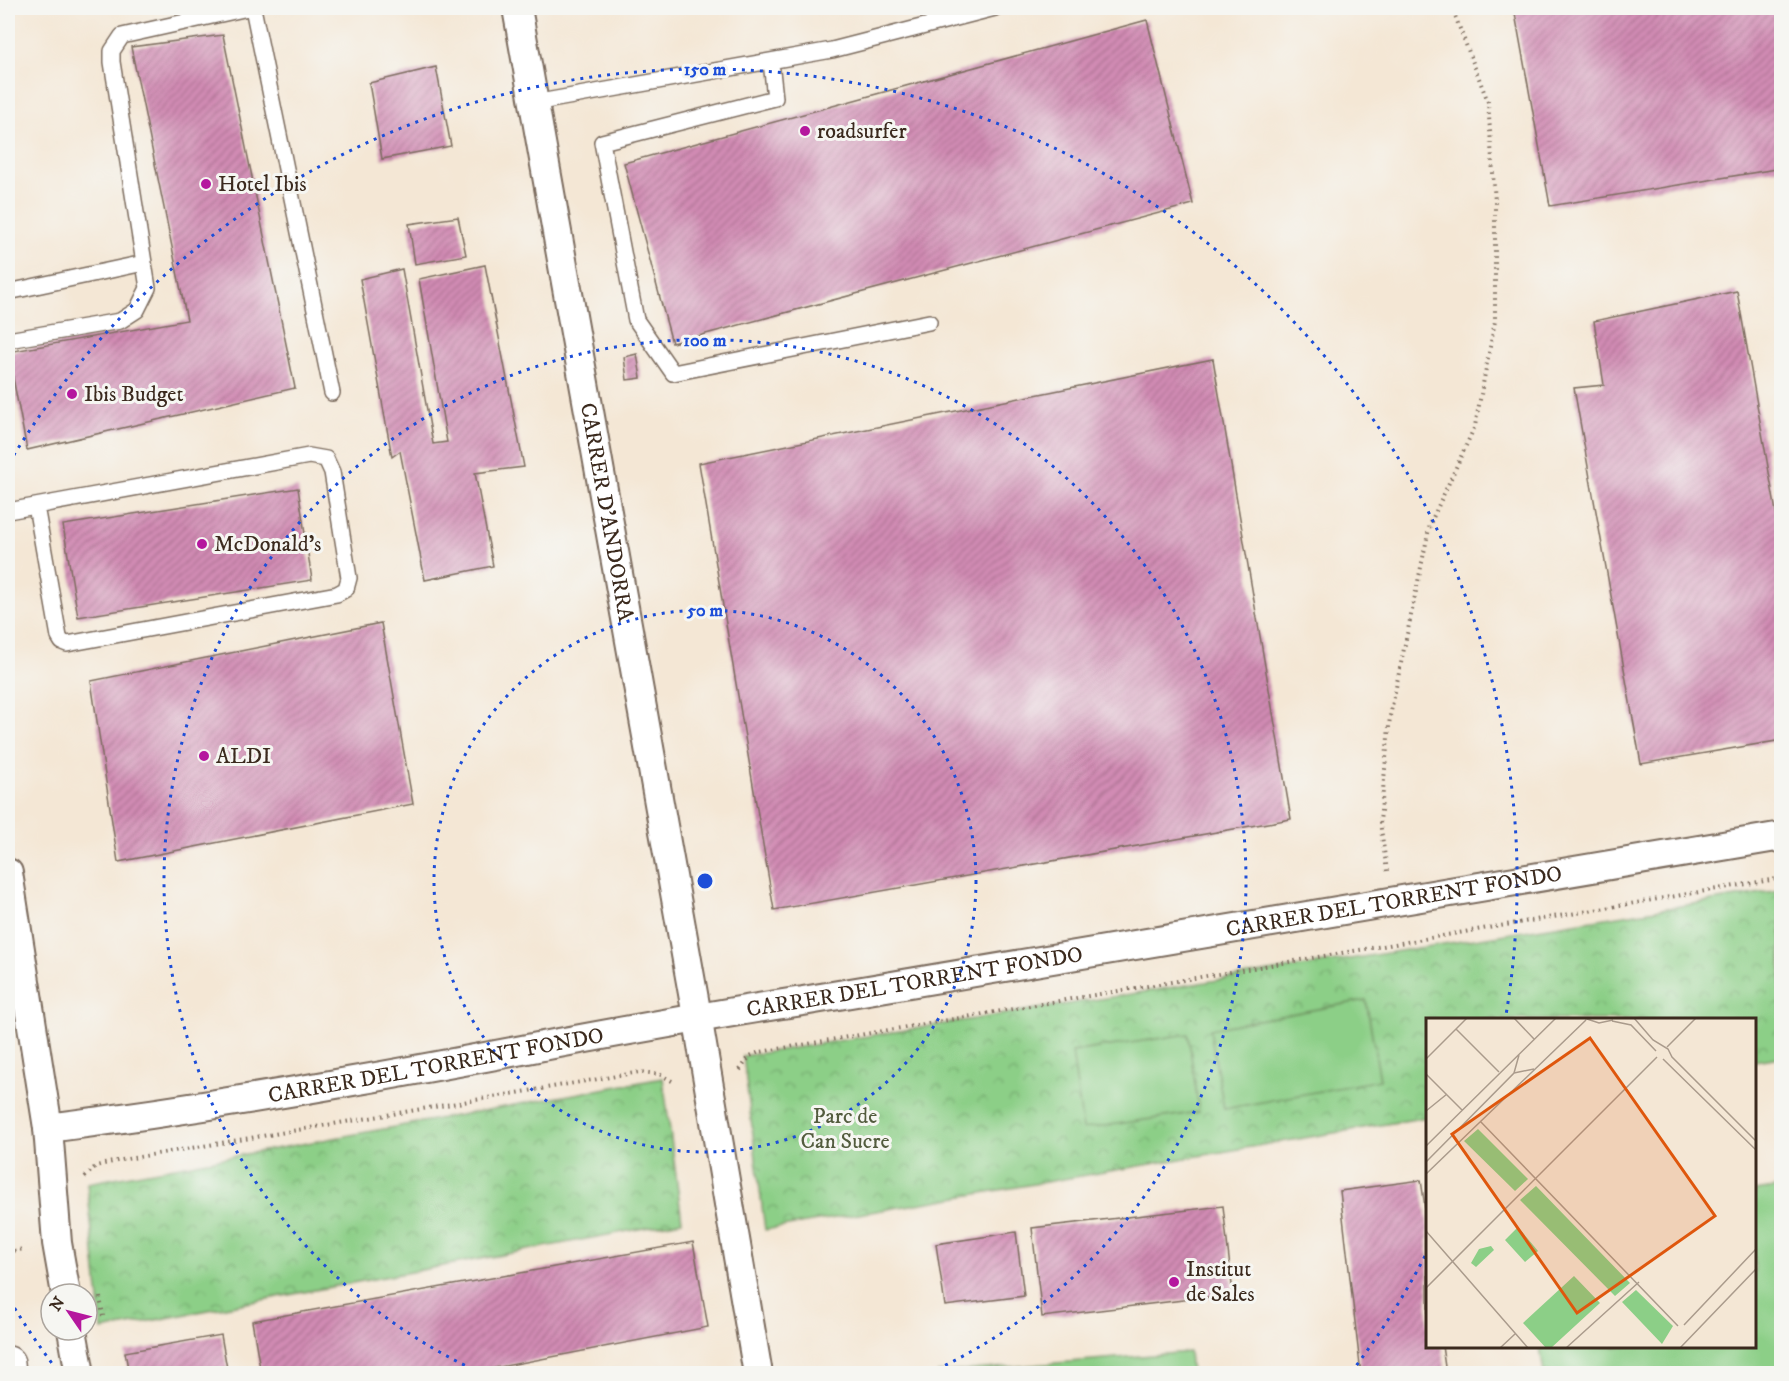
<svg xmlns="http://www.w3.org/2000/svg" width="1789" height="1381" viewBox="0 0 1789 1381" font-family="'IM FELL DW Pica',serif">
<defs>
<pattern id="park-crowns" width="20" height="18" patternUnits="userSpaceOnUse" patternTransform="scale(1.5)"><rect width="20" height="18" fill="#8ccf87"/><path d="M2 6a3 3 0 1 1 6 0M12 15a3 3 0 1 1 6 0" fill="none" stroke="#74a86e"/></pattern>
<pattern id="building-hatch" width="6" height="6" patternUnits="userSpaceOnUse" patternTransform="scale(1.5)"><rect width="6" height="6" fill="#d18bb4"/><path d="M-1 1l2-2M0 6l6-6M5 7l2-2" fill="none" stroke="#ab7292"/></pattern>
</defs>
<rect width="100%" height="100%" fill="#f6f6f2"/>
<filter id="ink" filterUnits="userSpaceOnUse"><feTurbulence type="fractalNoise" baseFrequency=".0167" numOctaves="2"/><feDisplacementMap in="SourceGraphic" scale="12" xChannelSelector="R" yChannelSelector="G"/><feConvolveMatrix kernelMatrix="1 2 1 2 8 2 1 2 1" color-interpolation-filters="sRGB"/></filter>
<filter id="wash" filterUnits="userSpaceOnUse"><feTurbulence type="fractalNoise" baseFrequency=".008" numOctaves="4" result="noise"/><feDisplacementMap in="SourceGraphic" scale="24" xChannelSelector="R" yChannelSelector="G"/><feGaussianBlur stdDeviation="1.35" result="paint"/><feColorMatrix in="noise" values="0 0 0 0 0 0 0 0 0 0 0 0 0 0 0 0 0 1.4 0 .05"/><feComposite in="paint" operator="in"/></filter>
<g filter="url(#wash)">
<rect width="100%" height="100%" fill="#f4e7d5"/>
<!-- park -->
<path fill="url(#park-crowns)" stroke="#647c52" stroke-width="1.5" d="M1781,890V1057L1755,1061L1754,1020H1428L1427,1117L765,1230L743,1056Z
M663,1078L682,1221L102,1330L87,1183Z"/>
<!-- pitch -->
<path fill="#8ccf87" stroke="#647c52" stroke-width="1.5" d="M1366,1000L1380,1080L1224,1109L1210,1029Z
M1188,1034L1199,1112L1083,1129L1072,1052Z
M1781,1187V1373H1544L1540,1347L1754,1346L1755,1191Z
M1189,1352L1191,1373H937Z"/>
<g id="blocks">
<!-- building -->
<path fill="url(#building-hatch)" d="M1514,8H1782V168L1550,206Z
M1147,20L1193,204L672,343L624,163Z
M223,35L295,388L27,450L8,352L187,320L131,47Z
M436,67L451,146L382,159L369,83Z
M458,217L466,255L415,264L409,224Z
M485,265L524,467L475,473L493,566L425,580L400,451L392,457L360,279L402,269L433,444L447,442L419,279Z
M1737,291L1782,546V740L1641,764L1574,388L1604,385L1594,321Z
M637,354L641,378L627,380L624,357Z
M1213,359L1291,819L774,910L699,463Z
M298,488L312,580L78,617L63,525Z
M381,623L413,804L118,862L91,681Z
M1421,1180L1428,1228V1346H1442L1446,1374H1361L1340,1191Z
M1223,1206L1233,1294L1042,1317L1032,1228Z
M1016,1232L1024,1296L945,1306L936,1244Z
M693,1242L708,1327L463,1374H261L252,1321Z
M221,1335L228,1374H129L125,1352Z"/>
</g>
</g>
<g filter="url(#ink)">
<use href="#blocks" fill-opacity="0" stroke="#7c6c5e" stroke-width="1.5"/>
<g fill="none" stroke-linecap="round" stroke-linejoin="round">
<!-- lane casing -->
<g stroke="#7c6c5e" stroke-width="18">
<path id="lane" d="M253,8L332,393
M771,62L775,98L602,142L636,320L673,373L929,322
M534,103L832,50L995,8
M8,292L144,263
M8,340L120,321L137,310L148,288L112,62V51L122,36L248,8
M8,511L309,456L326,459L332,472L349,578L346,589L337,594L67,644L62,642L59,637L36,506"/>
</g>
<!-- street casing -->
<g stroke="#7c6c5e" stroke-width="32">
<g id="street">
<path id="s1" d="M517,8L697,1016L758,1374"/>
<path d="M8,873L48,1128L57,1243L66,1294"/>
<path id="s2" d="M48,1128C150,1115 252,1099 353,1081C503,1055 652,1023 803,1001L1782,836"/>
<path d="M72,1330L80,1374"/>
</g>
</g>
<!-- secondary casing -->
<g stroke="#7c6c5e" stroke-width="36">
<path id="secondary" d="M8,1363L9,1374"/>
</g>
<!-- path -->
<path stroke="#7c6c5e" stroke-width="4" stroke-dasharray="1.5 4.5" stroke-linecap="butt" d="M1387,871L1380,822L1390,716L1430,524L1475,426L1495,321V202L1488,102L1452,8
M740,1070L750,1056L760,1052L1782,878
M85,1177L96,1166L121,1160L640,1072L659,1074L674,1082
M8,1252L24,1249
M100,1297L103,1316"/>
<!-- lane -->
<use href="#lane" stroke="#fff" stroke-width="15"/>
<!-- street -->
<use href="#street" stroke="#fff" stroke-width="28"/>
<!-- secondary -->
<use href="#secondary" stroke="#fff" stroke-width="33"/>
</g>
</g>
<!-- distance rings -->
<g fill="none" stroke="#1d4ed8" stroke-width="3" stroke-dasharray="3 6">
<circle cx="705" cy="881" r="271"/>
<path d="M481 1373A541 541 0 1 1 929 1373"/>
<path d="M1425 1256A812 812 0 0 1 1353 1370M57 1370A812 812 0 0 1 9 1299M9 463A812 812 0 0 1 1506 1015"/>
</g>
<!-- markers -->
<g fill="#b5179e" stroke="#f6f6f2" stroke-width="2">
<circle cx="805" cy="131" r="6"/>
<circle cx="206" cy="184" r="6"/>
<circle cx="72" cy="394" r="6"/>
<circle cx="202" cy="544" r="6"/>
<circle cx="204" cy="756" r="6"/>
<circle cx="1174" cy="1282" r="6"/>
</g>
<g text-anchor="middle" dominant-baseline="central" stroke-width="6" stroke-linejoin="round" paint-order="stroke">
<!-- poi labels -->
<g font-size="22" fill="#3b2a1e" stroke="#f6f6f2" text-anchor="start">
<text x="817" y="131">roadsurfer</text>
<text x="218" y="184">Hotel Ibis</text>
<text x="84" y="394">Ibis Budget</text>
<text x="214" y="544">McDonald's</text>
<text x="216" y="756">ALDI</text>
<text x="1186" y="1269">Institut<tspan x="1186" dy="25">de Sales</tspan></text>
</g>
<!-- street labels -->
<g font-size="22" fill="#3b2a1e" stroke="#f6f6f2">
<text stroke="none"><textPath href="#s1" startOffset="512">CARRER D'ANDORRA</textPath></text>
<text stroke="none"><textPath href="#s2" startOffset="1365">CARRER DEL TORRENT FONDO</textPath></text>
<text stroke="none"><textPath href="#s2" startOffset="879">CARRER DEL TORRENT FONDO</textPath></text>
<text stroke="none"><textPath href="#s2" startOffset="393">CARRER DEL TORRENT FONDO</textPath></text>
</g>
<!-- park labels -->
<g font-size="22" fill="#535c3e" stroke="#f6f6f2">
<text x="845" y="1116">Parc de<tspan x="845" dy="25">Can Sucre</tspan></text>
</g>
</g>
<!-- overview -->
<g transform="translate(1426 1018)">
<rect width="330" height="330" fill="#f4e7d5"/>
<path d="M52,111L102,161L89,173L38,123ZM110,168L204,265L189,278L94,182ZM65,228L68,232L50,249L45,245L53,231ZM210,272L247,308L236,326L196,284Z" fill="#8ccf87"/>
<path d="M92,209L112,233L99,244L79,222ZM145,213L159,226L152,233L138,219ZM148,258L174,285L125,330H120L97,305Z" fill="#8ccf87"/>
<path fill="none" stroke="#aa9b8c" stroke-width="1.5" d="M88,0L108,21M158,0L173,5L187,2M208,0L227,22L242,31L246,39L330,123M186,3L205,7L230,33M30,11L73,54M241,29L270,0M0,41L41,0M237,41L330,132M88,55L108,51M0,56L36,92M0,93L21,76M54,103L252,308M0,128L130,0M0,144L88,55L93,37M0,156L160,2M0,213L102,330M0,270L231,39M258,307L330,231M74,330L89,316M140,330L213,264M254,330L330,251"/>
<path fill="#df570d" fill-opacity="0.15" stroke="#df570d" stroke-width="3" d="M164,20L289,198L151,295L26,116Z"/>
<rect width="330" height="330" fill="none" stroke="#3b2a1e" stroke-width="3"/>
</g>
<circle cx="705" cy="881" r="9" fill="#1d4ed8" stroke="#f6f6f2" stroke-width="3"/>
<g font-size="18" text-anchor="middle" font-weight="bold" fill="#1d4ed8" stroke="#f6f6f2" stroke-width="6" stroke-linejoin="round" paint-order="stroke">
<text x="705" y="75">150 m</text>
<text x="705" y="346">100 m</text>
<text x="705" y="616">50 m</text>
</g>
<!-- margin -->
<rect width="1789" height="1381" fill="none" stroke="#f6f6f2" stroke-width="30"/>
<!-- north arrow -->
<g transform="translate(69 1312) rotate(305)"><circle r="28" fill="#f6f6f2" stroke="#aba49d" stroke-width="1.5"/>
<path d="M0-4.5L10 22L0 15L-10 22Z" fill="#b5179e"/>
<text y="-9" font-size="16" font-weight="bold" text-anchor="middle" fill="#3b2a1e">N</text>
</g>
</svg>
